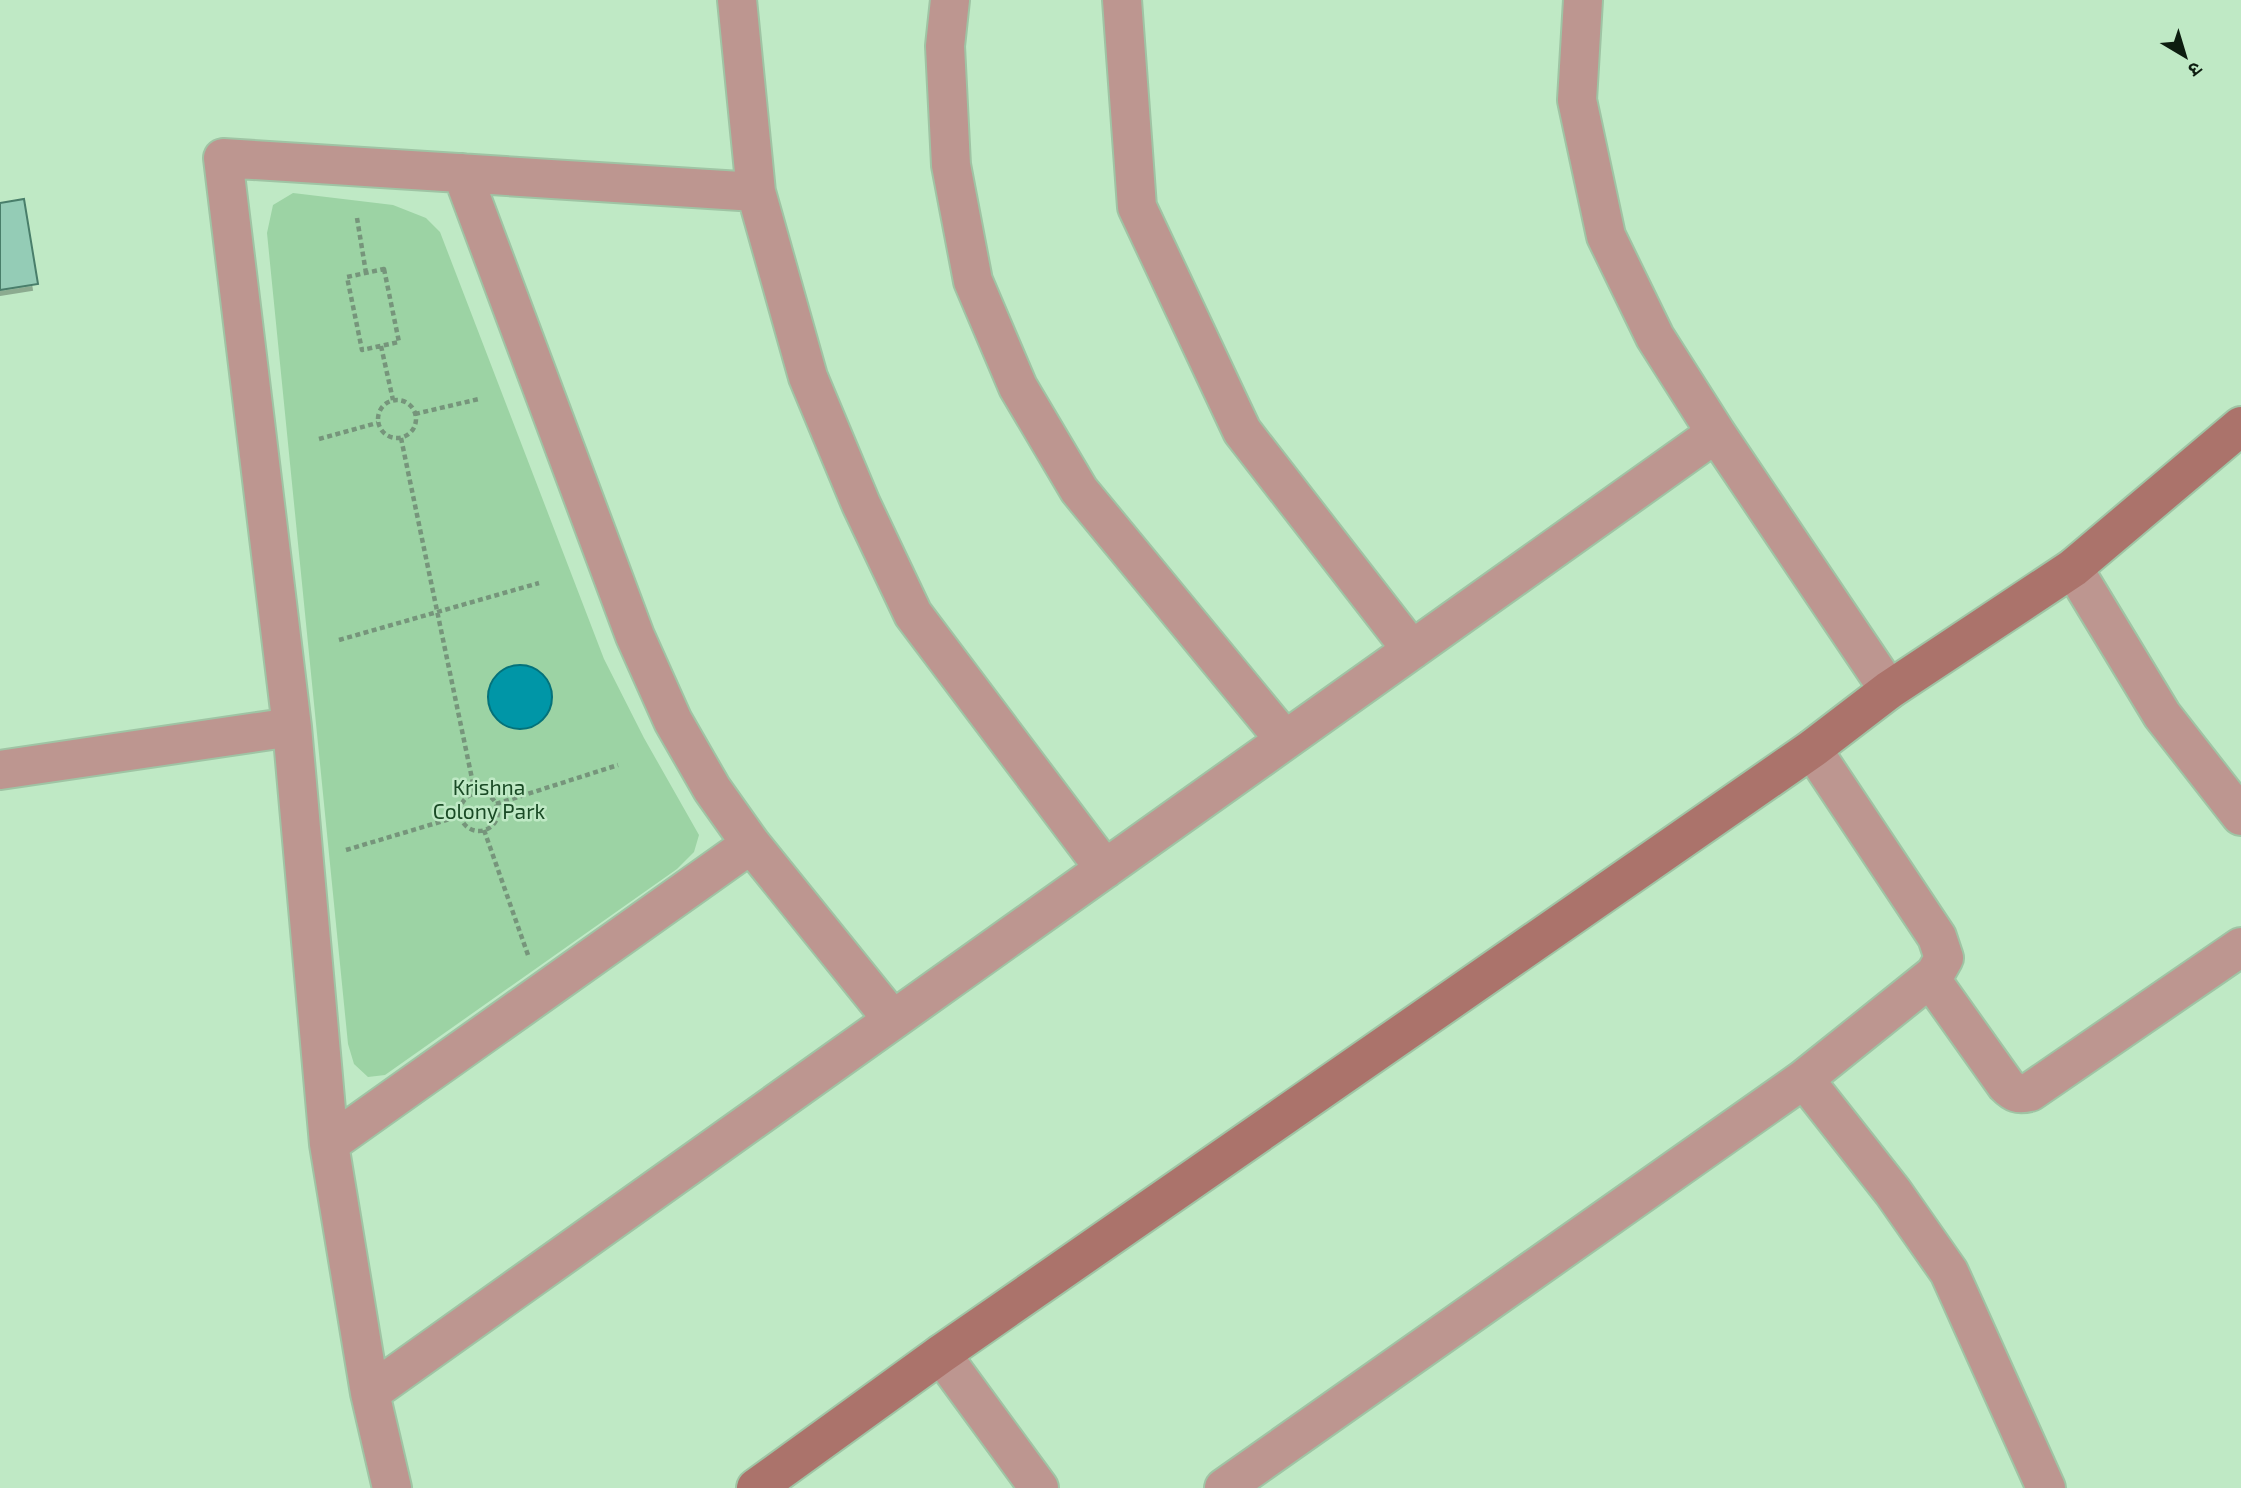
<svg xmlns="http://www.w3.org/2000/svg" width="2241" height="1488" viewBox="0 0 2241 1488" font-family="'Exo 2','Noto Sans Devanagari',sans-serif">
<defs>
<filter id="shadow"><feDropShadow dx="-6" dy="6" stdDeviation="0" flood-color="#0004"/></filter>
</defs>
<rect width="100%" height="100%" fill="#bfe9c5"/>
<!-- green -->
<path fill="#9cd3a4" d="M293,193L393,205L426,218L440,232L604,659L644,738L699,835L694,852L677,869L385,1075L368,1077L354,1064L348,1044L267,233L273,205Z"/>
<!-- water -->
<path fill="#0096a7" stroke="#04727a" stroke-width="2" d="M488 697a32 32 0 1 1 64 0a32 32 0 1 1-64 0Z"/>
<!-- building -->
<path fill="#94ccb6" stroke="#497e6b" stroke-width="2" filter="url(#shadow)" d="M24,199L38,284L0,290V203Z"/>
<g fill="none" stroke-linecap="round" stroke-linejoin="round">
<!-- street casing -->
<g stroke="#9fc4a4" stroke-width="42">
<path id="street" d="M737,0L756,192L808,377L861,504L913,614L1105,869
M950,0L945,46L951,165L973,281L1018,387L1079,490L1285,740
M1122,0L1137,207L1242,431L1412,650
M1583,0L1577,100L1606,236L1655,337L1716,433L1889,690
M462,173L635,636L673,721L712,789L751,844L893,1020
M2073,568L2162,715L2241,816
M0,770L292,727
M1930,978L2006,1085C2014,1093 2018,1095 2030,1092L2241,947
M1804,1079L1893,1192L1949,1272L2046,1488
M329,1144L751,844
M941,1354L1039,1488
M370,1393L1716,433
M392,1488L370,1393L329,1144L292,727L223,158L756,192
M1224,1488L1804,1079L1935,974L1944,958L1937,937L1812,749"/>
</g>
<!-- secondary casing -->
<g stroke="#9fc4a4" stroke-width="42">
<path id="secondary" d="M756,1488L941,1354L1812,749L1889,690L2073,568L2241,426"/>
</g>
<!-- path -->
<path stroke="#76957b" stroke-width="4.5" stroke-dasharray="5 3.5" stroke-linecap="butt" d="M357,218L366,273
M384,269L399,342L362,350L347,277Z
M381,346L393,400
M378 419a19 19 0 1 1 38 0a19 19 0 1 1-38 0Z
M415,414L479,399
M401,438L475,793
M319,439L377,423
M339,640L539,583
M460 812a19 19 0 1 1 38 0a19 19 0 1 1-38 0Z
M496,804L618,765
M484,830L528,955
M346,850L460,816"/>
<!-- street -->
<use href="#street" stroke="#bd9690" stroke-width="38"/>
<!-- secondary -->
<use href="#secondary" stroke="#ab736b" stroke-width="38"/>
</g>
<g text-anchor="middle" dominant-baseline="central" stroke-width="5" stroke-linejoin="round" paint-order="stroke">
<!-- park labels -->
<g font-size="21" fill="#1a4a25" stroke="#bfe9c5">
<text x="489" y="786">Krishna<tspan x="489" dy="24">Colony Park</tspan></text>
</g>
</g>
<!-- north arrow -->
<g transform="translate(2185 56) rotate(142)" stroke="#bfe9c5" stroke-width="5" paint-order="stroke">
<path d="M0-5L12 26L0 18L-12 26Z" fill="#0d1d10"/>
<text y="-10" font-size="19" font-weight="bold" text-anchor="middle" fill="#0d1d10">उ</text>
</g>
</svg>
